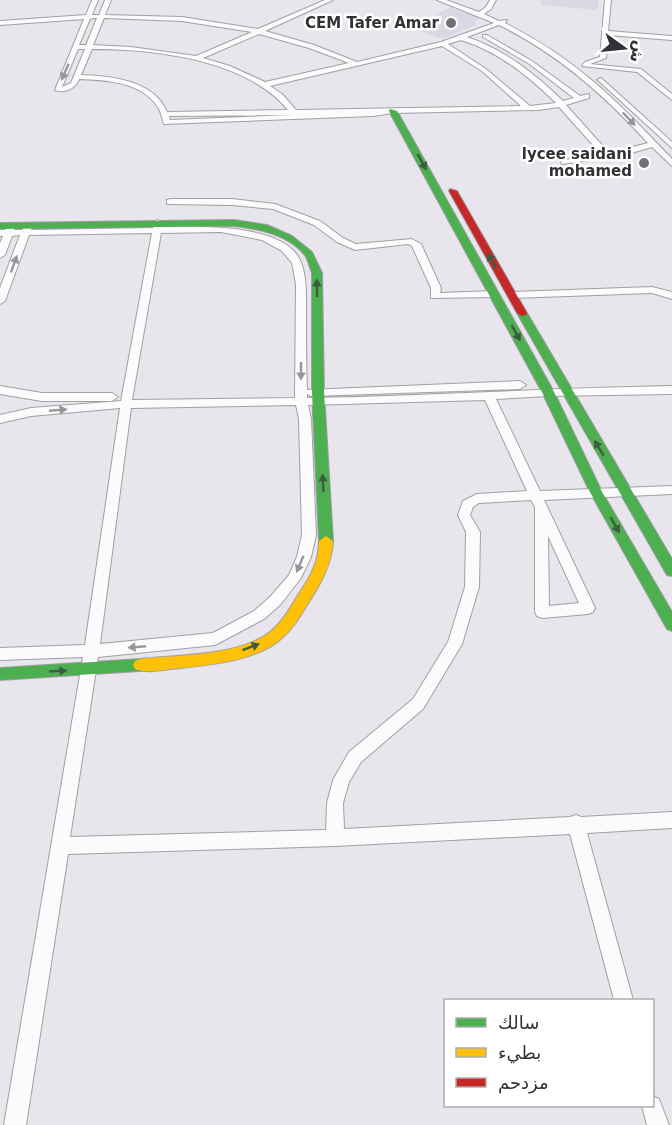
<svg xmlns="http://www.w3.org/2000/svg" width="672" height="1125" viewBox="0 0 672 1125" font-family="'DejaVu Sans','Noto Naskh Arabic',sans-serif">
<rect width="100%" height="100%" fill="#e8e6ec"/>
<!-- built -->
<path fill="#dbd7e4" d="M542,0H599L597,10L541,5Z
M450,8L481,18L475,21L476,25L444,38L436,37L414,28L443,17L436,14Z"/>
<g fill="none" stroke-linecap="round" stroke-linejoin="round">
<!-- street casing -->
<g stroke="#a09fa4" stroke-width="2">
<path id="street" d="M92,0H98L92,15H99L105,0H111L105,15L182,17L258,29L325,0H333L265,31L314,45L357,62L441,42L494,23L437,0H446L479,12L486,7L490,0H496L491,9L484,14L499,21L507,20L505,23C578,60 617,101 672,159V166L652,147L621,156L562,164L561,162L565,160L601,154L559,107L538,110L393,113L373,116L164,124C162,118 161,111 157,106C141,82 106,80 79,79C76,88 65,94 55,90L84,19L0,25V21L86,15ZM94,18H97L86,45H79L90,19ZM104,18L182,21L252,32L196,56L131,47L93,45ZM499,25C558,54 604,95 648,143L609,153L566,105L589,98V94L580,96L532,61L487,35H483V37L528,63L574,98L563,101C534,73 505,50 467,37ZM259,34L309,48L349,63L265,82L230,66L203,58ZM461,40C499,52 527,75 556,103L530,106L486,69L448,44ZM442,46L482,71L521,106L296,110L282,94L270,86ZM78,49H85L71,83L62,87ZM92,49C154,49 246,59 288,110L167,112C154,80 111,76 81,75ZM292,115L170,120L169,116Z
M605,0H611L608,31L672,36V40L608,35L606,58L590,64L641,69L672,94V100L637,72L582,66L585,62L600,57Z
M601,78L672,142V148L599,81L597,80Z
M170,199H232L275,204L320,221L343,238L356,244L412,239L421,244L441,288L440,293L494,291L499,294L494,297L431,298V288L412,246L408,244L355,250L337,242L314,225L273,209L232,205L167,204V200Z
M158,220L162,223V227C197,227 289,222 302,265C307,281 306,299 306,316C306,341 306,365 307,390L520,381L526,385L520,389L311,396L307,394V398C429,396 550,388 672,386V394L548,396L496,399L540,491L672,486V494L544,500L595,608L593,612L588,614L542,618L537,616L535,612V507L531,500L479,503L473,507L470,515L480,532L479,587L462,644L423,709L361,762L349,782L343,803L344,829L570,817L576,815L581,817L672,812V828L587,833L633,1000H614L570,834L335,846L68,854L26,1125H4L83,657L0,660V648L85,645L120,408L31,416L0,423V415L31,408L121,401L152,233L29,235L5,301L0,304V288L20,235L12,236L5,255L0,258V243L3,236H0V230H5L8,224L11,223L16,226L14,230H22L25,224L28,223L33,226L31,230L153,228L155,221ZM221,232L262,240L282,251L292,263L296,284L295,398L132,400L161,233ZM485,400L527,491L477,494L463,501L458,515L466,532L465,587L448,642L413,699L349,752L333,780L327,803L326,830L70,837L98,657L215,645L264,619L280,605L301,578L311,557L316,535L311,419L308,405ZM296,405L299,419L302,535L297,557L289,575L270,597L254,611L213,633L100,644L131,408ZM548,536L579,603L549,606Z
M652,287L672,292V299L652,293L512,298L507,295L512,292Z
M0,386L42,393H112L118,397L112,401H42L0,394Z
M652,1096L659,1099L669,1125H647L642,1106H652Z"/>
</g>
<!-- fast casing -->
<g stroke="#a09fa4" stroke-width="2">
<path id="fast" d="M390,109L397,111L554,392L602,492L672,612V631L667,629L590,492L542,392L389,111Z
M234,220L267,225L292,236L312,252L322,273L324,392L333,541L326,546L319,541L312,392V273C310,268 308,260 305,255C288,234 259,229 234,226L0,229V223Z
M522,310L527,313L672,559V576L667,575L517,313Z
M140,659L145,661L147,665L145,669L140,671L0,680V668Z"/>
</g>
<!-- slow casing -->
<g stroke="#a09fa4" stroke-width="2">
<path id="slow" d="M326,536L333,541C332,562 323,580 312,597C303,611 295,627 282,638C259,660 211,665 181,668C167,669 148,674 135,669L133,665L135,661L140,659C177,655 240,656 270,632C283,622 291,606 300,592C311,576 319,561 319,541Z"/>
</g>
<!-- jam casing -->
<g stroke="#a09fa4" stroke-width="2">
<path id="jam" d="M450,189L457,191L527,313L526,315L522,316L517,313L449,191Z"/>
</g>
<!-- street -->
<use href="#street" fill="#fcfbfc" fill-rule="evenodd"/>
<!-- fast -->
<use href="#fast" fill="#4caf50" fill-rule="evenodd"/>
<!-- slow -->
<use href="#slow" fill="#ffc107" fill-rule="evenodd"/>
<!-- jam -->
<use href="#jam" fill="#c62828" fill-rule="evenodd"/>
</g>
<!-- one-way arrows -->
<defs><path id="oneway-solid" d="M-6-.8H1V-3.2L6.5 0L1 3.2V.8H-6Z" transform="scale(1.5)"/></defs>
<g fill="#989699">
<use href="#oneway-solid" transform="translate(65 72) rotate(114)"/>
<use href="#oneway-solid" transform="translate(629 119) rotate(46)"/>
<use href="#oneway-solid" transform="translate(14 264) rotate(-70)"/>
<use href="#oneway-solid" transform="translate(301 371) rotate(90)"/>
<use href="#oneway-solid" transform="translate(58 410) rotate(-5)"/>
<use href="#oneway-solid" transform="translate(300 564) rotate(113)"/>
<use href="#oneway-solid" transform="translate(137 647) rotate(175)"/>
</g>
<g fill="#3c5d3f">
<use href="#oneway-solid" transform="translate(422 162) rotate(61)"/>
<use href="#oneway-solid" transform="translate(492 261) rotate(-119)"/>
<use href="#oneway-solid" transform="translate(317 288) rotate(-91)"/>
<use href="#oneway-solid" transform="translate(516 333) rotate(61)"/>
<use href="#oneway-solid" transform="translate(599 448) rotate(-121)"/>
<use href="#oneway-solid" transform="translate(323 483) rotate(-93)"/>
<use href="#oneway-solid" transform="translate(615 525) rotate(60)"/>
<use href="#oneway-solid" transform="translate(251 647) rotate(-21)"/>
<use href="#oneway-solid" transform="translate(58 671) rotate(-3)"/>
</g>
<!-- markers -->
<g fill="#727076" stroke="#fff" stroke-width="2">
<circle cx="451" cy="23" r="6"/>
<circle cx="644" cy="163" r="6"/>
</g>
<g text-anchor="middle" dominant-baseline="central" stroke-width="5" stroke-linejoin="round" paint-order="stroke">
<!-- far-poi labels -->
<g font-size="15" font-weight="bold" fill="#333136" stroke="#fff" text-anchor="end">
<text x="439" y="23">CEM Tafer Amar</text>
<text x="632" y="154">lycee saidani<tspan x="632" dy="17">mohamed</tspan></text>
</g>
</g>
<!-- legend -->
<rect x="444" y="999" width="210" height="108" fill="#ffffff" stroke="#adadaf" stroke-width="1.5"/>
<rect x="456" y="1018" width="30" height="9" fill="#4caf50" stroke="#adadaf" stroke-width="1.5"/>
<text x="498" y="1029" font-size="18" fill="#333136">سالك</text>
<rect x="456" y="1048" width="30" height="9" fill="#ffc107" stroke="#adadaf" stroke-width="1.5"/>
<text x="498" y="1059" font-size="18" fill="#333136">بطيء</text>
<rect x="456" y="1078" width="30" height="9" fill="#c62828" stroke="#adadaf" stroke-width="1.5"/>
<text x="498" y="1089" font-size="18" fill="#333136">مزدحم</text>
<!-- north arrow -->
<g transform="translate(624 48) rotate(105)" stroke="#ffffff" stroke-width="4.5" paint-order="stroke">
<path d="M0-4.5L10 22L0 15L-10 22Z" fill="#333136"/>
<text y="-9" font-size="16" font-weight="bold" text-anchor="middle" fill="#333136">ش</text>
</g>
</svg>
